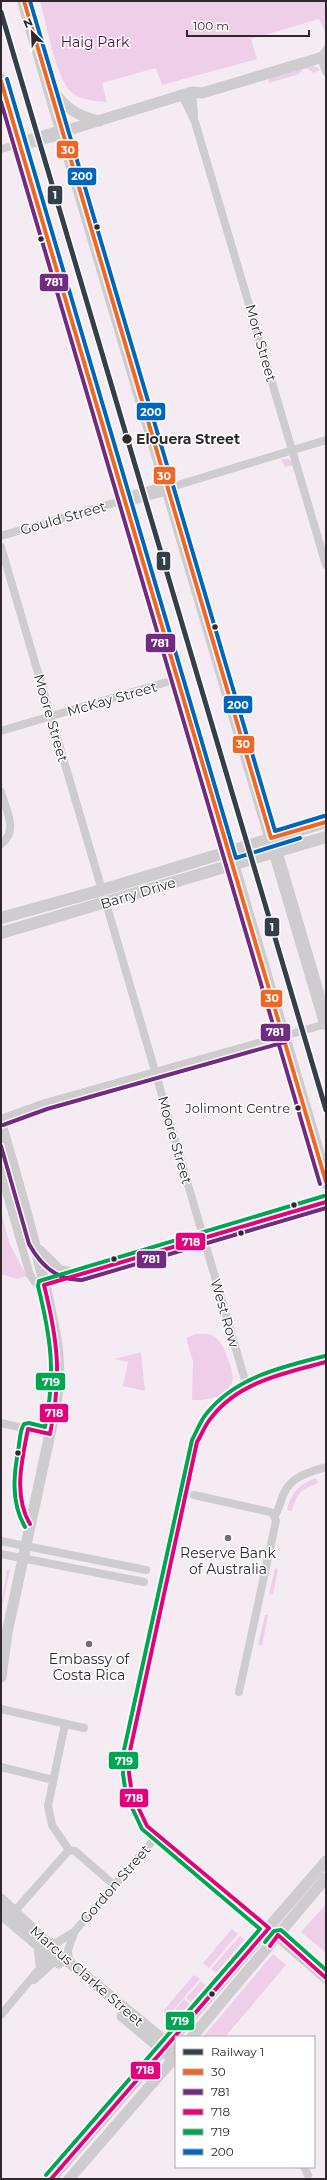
<svg xmlns="http://www.w3.org/2000/svg" width="327" height="2180" viewBox="0 0 327 2180" font-family="Montserrat,sans-serif">
<rect width="100%" height="100%" fill="#f4ecf2"/>
<!-- green -->
<path fill="#efceea" d="M40,1H326V34L319,19L251,39L257,59L162,85L156,68L102,83L107,102C94,101 80,100 70,91C56,77 46,22 40,1Z
M313,66L320,69L314,73L308,69H303L299,74L269,83L267,76Z
M281,459H289L294,465L285,467Z
M1,1212L10,1245L27,1276L17,1279L1,1274Z
M195,1334C200,1334 206,1333 211,1335C219,1338 223,1346 226,1354C229,1363 234,1372 232,1382C228,1397 204,1401 192,1400L193,1361L186,1338Z
M141,1352L145,1391L123,1386L128,1362L114,1359Z
M316,1478L318,1483C302,1488 296,1495 292,1511L287,1510C291,1493 299,1484 316,1478Z
M275,1568L278,1569L273,1595L269,1594Z
M10,1569L3,1603L1,1606L7,1570Z
M265,1615H268L262,1646L258,1645Z
M326,1904V1953L301,1932Z
M232,1929L238,1934L209,1968L203,1963Z
M240,1936L244,1940L216,1973L211,1969Z
M273,1954L286,1965L225,2037H203Z
M194,1975L200,1979L169,2015L163,2011Z
M201,1981L206,1985L191,2002L186,1998Z
M184,1999L190,2004L175,2021L170,2016Z"/>
<g fill="none" stroke-linecap="round" stroke-linejoin="round">
<!-- street -->
<path stroke="#ceccce" stroke-width="8" d="M326,50L321,57L326,72
M192,92L194,116
M182,95L195,122L203,149L326,565
M1,149L20,144
M168,488L326,440
M1,536L124,500
M1,547L102,890
M1,731L177,679
M1,792C6,810 19,831 1,844
M106,903L247,1387
M1,1119L45,1103L326,1024
M1,1174L30,1275L38,1286L326,1202
M1,1423L50,1434
M194,1495L270,1512L274,1515L276,1521L239,1692
M274,1516C280,1509 280,1501 284,1493C292,1476 310,1472 326,1467
M1,1541L146,1570
M1,1554L144,1582
M1,1709L84,1728
M65,1724L48,1806L52,1825L69,1850L75,1851L114,1885
M1,1767L53,1780
M14,1912L69,1850
M46,1940L56,1943L74,1932L157,1836
M69,1962L68,1950L74,1933
M34,1980L59,1957
M1,2015L45,1962
M304,2167L308,2175"/>
<!-- secondary -->
<path stroke="#ceccce" stroke-width="11" d="M52,89C65,108 77,116 99,121
M62,132L192,92L202,93L326,56
M1,1124C17,1178 32,1231 45,1286C55,1333 63,1356 56,1406L7,1633L1,1677
M1,1152L27,1240
M39,1250L60,1271L80,1274
M1,1899L60,1955L176,2050
M1,1914L59,1963
M272,1931L326,1978
M39,1947L41,1965
M122,2016L173,2059
M192,2037L326,1878
M51,2179L326,1861
M69,2179L176,2056"/>
<!-- primary -->
<path stroke="#ceccce" stroke-width="12" d="M1,918L102,890L326,822
M1,933L326,837"/>
<!-- highway -->
<path stroke="#ceccce" stroke-width="14" d="M24,1L326,1023
M1,81L326,1182
M20,144L62,132
M124,500L168,488"/>
<!-- bus-1 casing -->
<g stroke="#fff" stroke-width="7">
<path id="bus-1" d="M24,1L271,838L326,822
M1,81L326,1182"/>
</g>
<!-- bus-2 casing -->
<g stroke="#fff" stroke-width="7">
<path id="bus-2" d="M1,102L320,1184
M3,1125L47,1109L285,1042
M1,1146L29,1244C40,1264 57,1281 82,1280L326,1208"/>
</g>
<!-- bus-3 casing -->
<g stroke="#fff" stroke-width="7">
<path id="bus-3" d="M30,1524C13,1495 22,1460 28,1429L50,1434C62,1377 58,1341 44,1285L326,1202
M270,1946L278,1935L326,1978
M51,2179L269,1928L147,1826L132,1794L129,1773L130,1751L197,1442C202,1434 205,1425 211,1418C238,1382 285,1373 326,1362"/>
</g>
<!-- bus-4 casing -->
<g stroke="#fff" stroke-width="7">
<path id="bus-4" d="M25,1527C10,1501 14,1473 19,1445C20,1439 20,1430 24,1424L29,1423L45,1427C56,1373 51,1338 38,1286L39,1281L324,1196
M265,1942L274,1931L281,1930L326,1970
M46,2175L260,1929L142,1829L126,1795L123,1774L124,1750L192,1440C197,1431 200,1421 207,1413C236,1377 282,1367 325,1356"/>
</g>
<!-- bus-5 casing -->
<g stroke="#fff" stroke-width="7">
<path id="bus-5" d="M30,1L275,831L324,816
M7,79L236,858L300,838"/>
</g>
<!-- bus-1 -->
<use href="#bus-1" stroke="#f26522" stroke-width="4"/>
<!-- bus-2 -->
<use href="#bus-2" stroke="#732a82" stroke-width="4"/>
<!-- bus-3 -->
<use href="#bus-3" stroke="#e5007d" stroke-width="4"/>
<!-- bus-4 -->
<use href="#bus-4" stroke="#00a651" stroke-width="4"/>
<!-- bus-5 -->
<use href="#bus-5" stroke="#0065bd" stroke-width="4"/>
<!-- rail-1 casing -->
<g stroke="#fff" stroke-width="8">
<path id="rail-1" d="M1,12L326,1110"/>
</g>
<!-- rail-1 -->
<use href="#rail-1" stroke="#343f4b" stroke-width="5"/>
</g>
<!-- markers -->
<g fill="#2f292e" stroke="#fff" stroke-width="1.5">
<circle cx="97" cy="227" r="3.5"/>
<circle cx="41" cy="239" r="3.5"/>
<circle cx="127" cy="439" r="5.5"/>
<circle cx="215" cy="627" r="3.5"/>
<circle cx="298" cy="1108" r="3.5"/>
<circle cx="294" cy="1205" r="3.5"/>
<circle cx="241" cy="1233" r="3.5"/>
<circle cx="114" cy="1259" r="3.5"/>
<circle cx="18" cy="1453" r="3.5"/>
<circle cx="212" cy="1994" r="3.5"/>
</g>
<g fill="#746d73" stroke="#fff" stroke-width="1.5">
<circle cx="228" cy="1538" r="4"/>
<circle cx="89" cy="1644" r="4"/>
</g>
<g text-anchor="middle" dominant-baseline="central" stroke-width="3" stroke-linejoin="round" paint-order="stroke">
<!-- bus labels -->
<g font-size="13" fill="#2f292e" stroke="#fff" text-anchor="end">
<text x="290" y="1108">Jolimont Centre</text>
</g>
<!-- park labels -->
<g font-size="14" fill="#480a42" stroke="#fff">
<text x="95" y="42">Haig Park</text>
</g>
<!-- street labels -->
<g font-size="14" fill="#2f292e" stroke="#fff">
<text transform="translate(261 343) rotate(74)">Mort Street</text>
<text transform="translate(63 518) rotate(-16)">Gould Street</text>
<text transform="translate(112 699) rotate(-16)">McKay Street</text>
<text transform="translate(51 718) rotate(74)">Moore Street</text>
<text transform="translate(138 893) rotate(-17)">Barry Drive</text>
<text transform="translate(175 1140) rotate(74)">Moore Street</text>
<text transform="translate(225 1313) rotate(74)">West Row</text>
<text transform="translate(115 1884) rotate(-49)">Gordon Street</text>
<text transform="translate(87 1976) rotate(41)">Marcus Clarke Street</text>
</g>
<!-- stop labels -->
<g font-size="14" font-weight="bold" fill="#2f292e" stroke="#fff" text-anchor="start">
<text x="136" y="439">Elouera Street</text>
</g>
<!-- poi labels -->
<g font-size="14" fill="#2f292e" stroke="#fff">
<text x="228" y="1553">Reserve Bank<tspan x="228" dy="16">of Australia</tspan></text>
<text x="89" y="1659">Embassy of<tspan x="89" dy="16">Costa Rica</tspan></text>
</g>
</g>
<g stroke="#fff" stroke-width="1.5">
<rect x="56" y="140" width="23" height="19" rx="4" fill="#f26522"/>
<rect x="67" y="167" width="30" height="19" rx="4" fill="#0065bd"/>
<rect x="47" y="185" width="16" height="20" rx="4" fill="#343f4b"/>
<rect x="39" y="273" width="30" height="19" rx="4" fill="#732a82"/>
<rect x="136" y="402" width="30" height="19" rx="4" fill="#0065bd"/>
<rect x="153" y="466" width="23" height="19" rx="4" fill="#f26522"/>
<rect x="156" y="551" width="15" height="20" rx="4" fill="#343f4b"/>
<rect x="145" y="633" width="31" height="20" rx="4" fill="#732a82"/>
<rect x="223" y="695" width="30" height="19" rx="4" fill="#0065bd"/>
<rect x="232" y="735" width="23" height="19" rx="4" fill="#f26522"/>
<rect x="264" y="917" width="16" height="20" rx="4" fill="#343f4b"/>
<rect x="260" y="989" width="23" height="19" rx="4" fill="#f26522"/>
<rect x="260" y="1023" width="31" height="19" rx="4" fill="#732a82"/>
<rect x="175" y="1232" width="31" height="19" rx="4" fill="#e5007d"/>
<rect x="136" y="1250" width="31" height="19" rx="4" fill="#732a82"/>
<rect x="35" y="1372" width="31" height="19" rx="4" fill="#00a651"/>
<rect x="39" y="1403" width="30" height="20" rx="4" fill="#e5007d"/>
<rect x="108" y="1751" width="31" height="19" rx="4" fill="#00a651"/>
<rect x="119" y="1788" width="30" height="20" rx="4" fill="#e5007d"/>
<rect x="165" y="2011" width="30" height="20" rx="4" fill="#00a651"/>
<rect x="130" y="2061" width="31" height="19" rx="4" fill="#e5007d"/>
</g>
<g font-size="11" text-anchor="middle" font-weight="bold" fill="#fff">
<text x="68" y="154">30</text>
<text x="82" y="180">200</text>
<text x="55" y="199">1</text>
<text x="54" y="286">781</text>
<text x="151" y="416">200</text>
<text x="164" y="480">30</text>
<text x="164" y="565">1</text>
<text x="160" y="647">781</text>
<text x="238" y="709">200</text>
<text x="243" y="748">30</text>
<text x="272" y="931">1</text>
<text x="272" y="1002">30</text>
<text x="275" y="1036">781</text>
<text x="191" y="1246">718</text>
<text x="151" y="1263">781</text>
<text x="51" y="1386">719</text>
<text x="54" y="1417">718</text>
<text x="124" y="1765">719</text>
<text x="134" y="1802">718</text>
<text x="180" y="2025">719</text>
<text x="145" y="2074">718</text>
</g>
<!-- border -->
<rect width="327" height="2180" fill="none" stroke="#2f292e" stroke-width="4"/>
<!-- legend -->
<rect x="175" y="2036" width="140" height="132" fill="#ffffff" stroke="#aca9ab"/>
<rect x="183" y="2049" width="20" height="6" fill="#343f4b" stroke="#aca9ab"/>
<text x="211" y="2056" font-size="12" fill="#2f292e">Railway 1</text>
<rect x="183" y="2069" width="20" height="6" fill="#f26522" stroke="#aca9ab"/>
<text x="211" y="2076" font-size="12" fill="#2f292e">30</text>
<rect x="183" y="2089" width="20" height="6" fill="#732a82" stroke="#aca9ab"/>
<text x="211" y="2096" font-size="12" fill="#2f292e">781</text>
<rect x="183" y="2109" width="20" height="6" fill="#e5007d" stroke="#aca9ab"/>
<text x="211" y="2116" font-size="12" fill="#2f292e">718</text>
<rect x="183" y="2129" width="20" height="6" fill="#00a651" stroke="#aca9ab"/>
<text x="211" y="2136" font-size="12" fill="#2f292e">719</text>
<rect x="183" y="2149" width="20" height="6" fill="#0065bd" stroke="#aca9ab"/>
<text x="211" y="2156" font-size="12" fill="#2f292e">200</text>
<!-- north arrow -->
<g transform="translate(32 32) rotate(336)" stroke="#ffffff" stroke-width="3" paint-order="stroke">
<path d="M0-3L7 15L0 10L-7 15Z" fill="#2f292e"/>
<text y="-6" font-size="11" font-weight="bold" text-anchor="middle" fill="#2f292e">N</text>
</g>
<!-- scale -->
<path d="M187 30v6h122v-6" fill="none" stroke="#2f292e" stroke-width="2"/>
<text x="193" y="30" font-size="12" fill="#2f292e" stroke="#ffffff" stroke-width="3" paint-order="stroke">100 m</text>
</svg>
